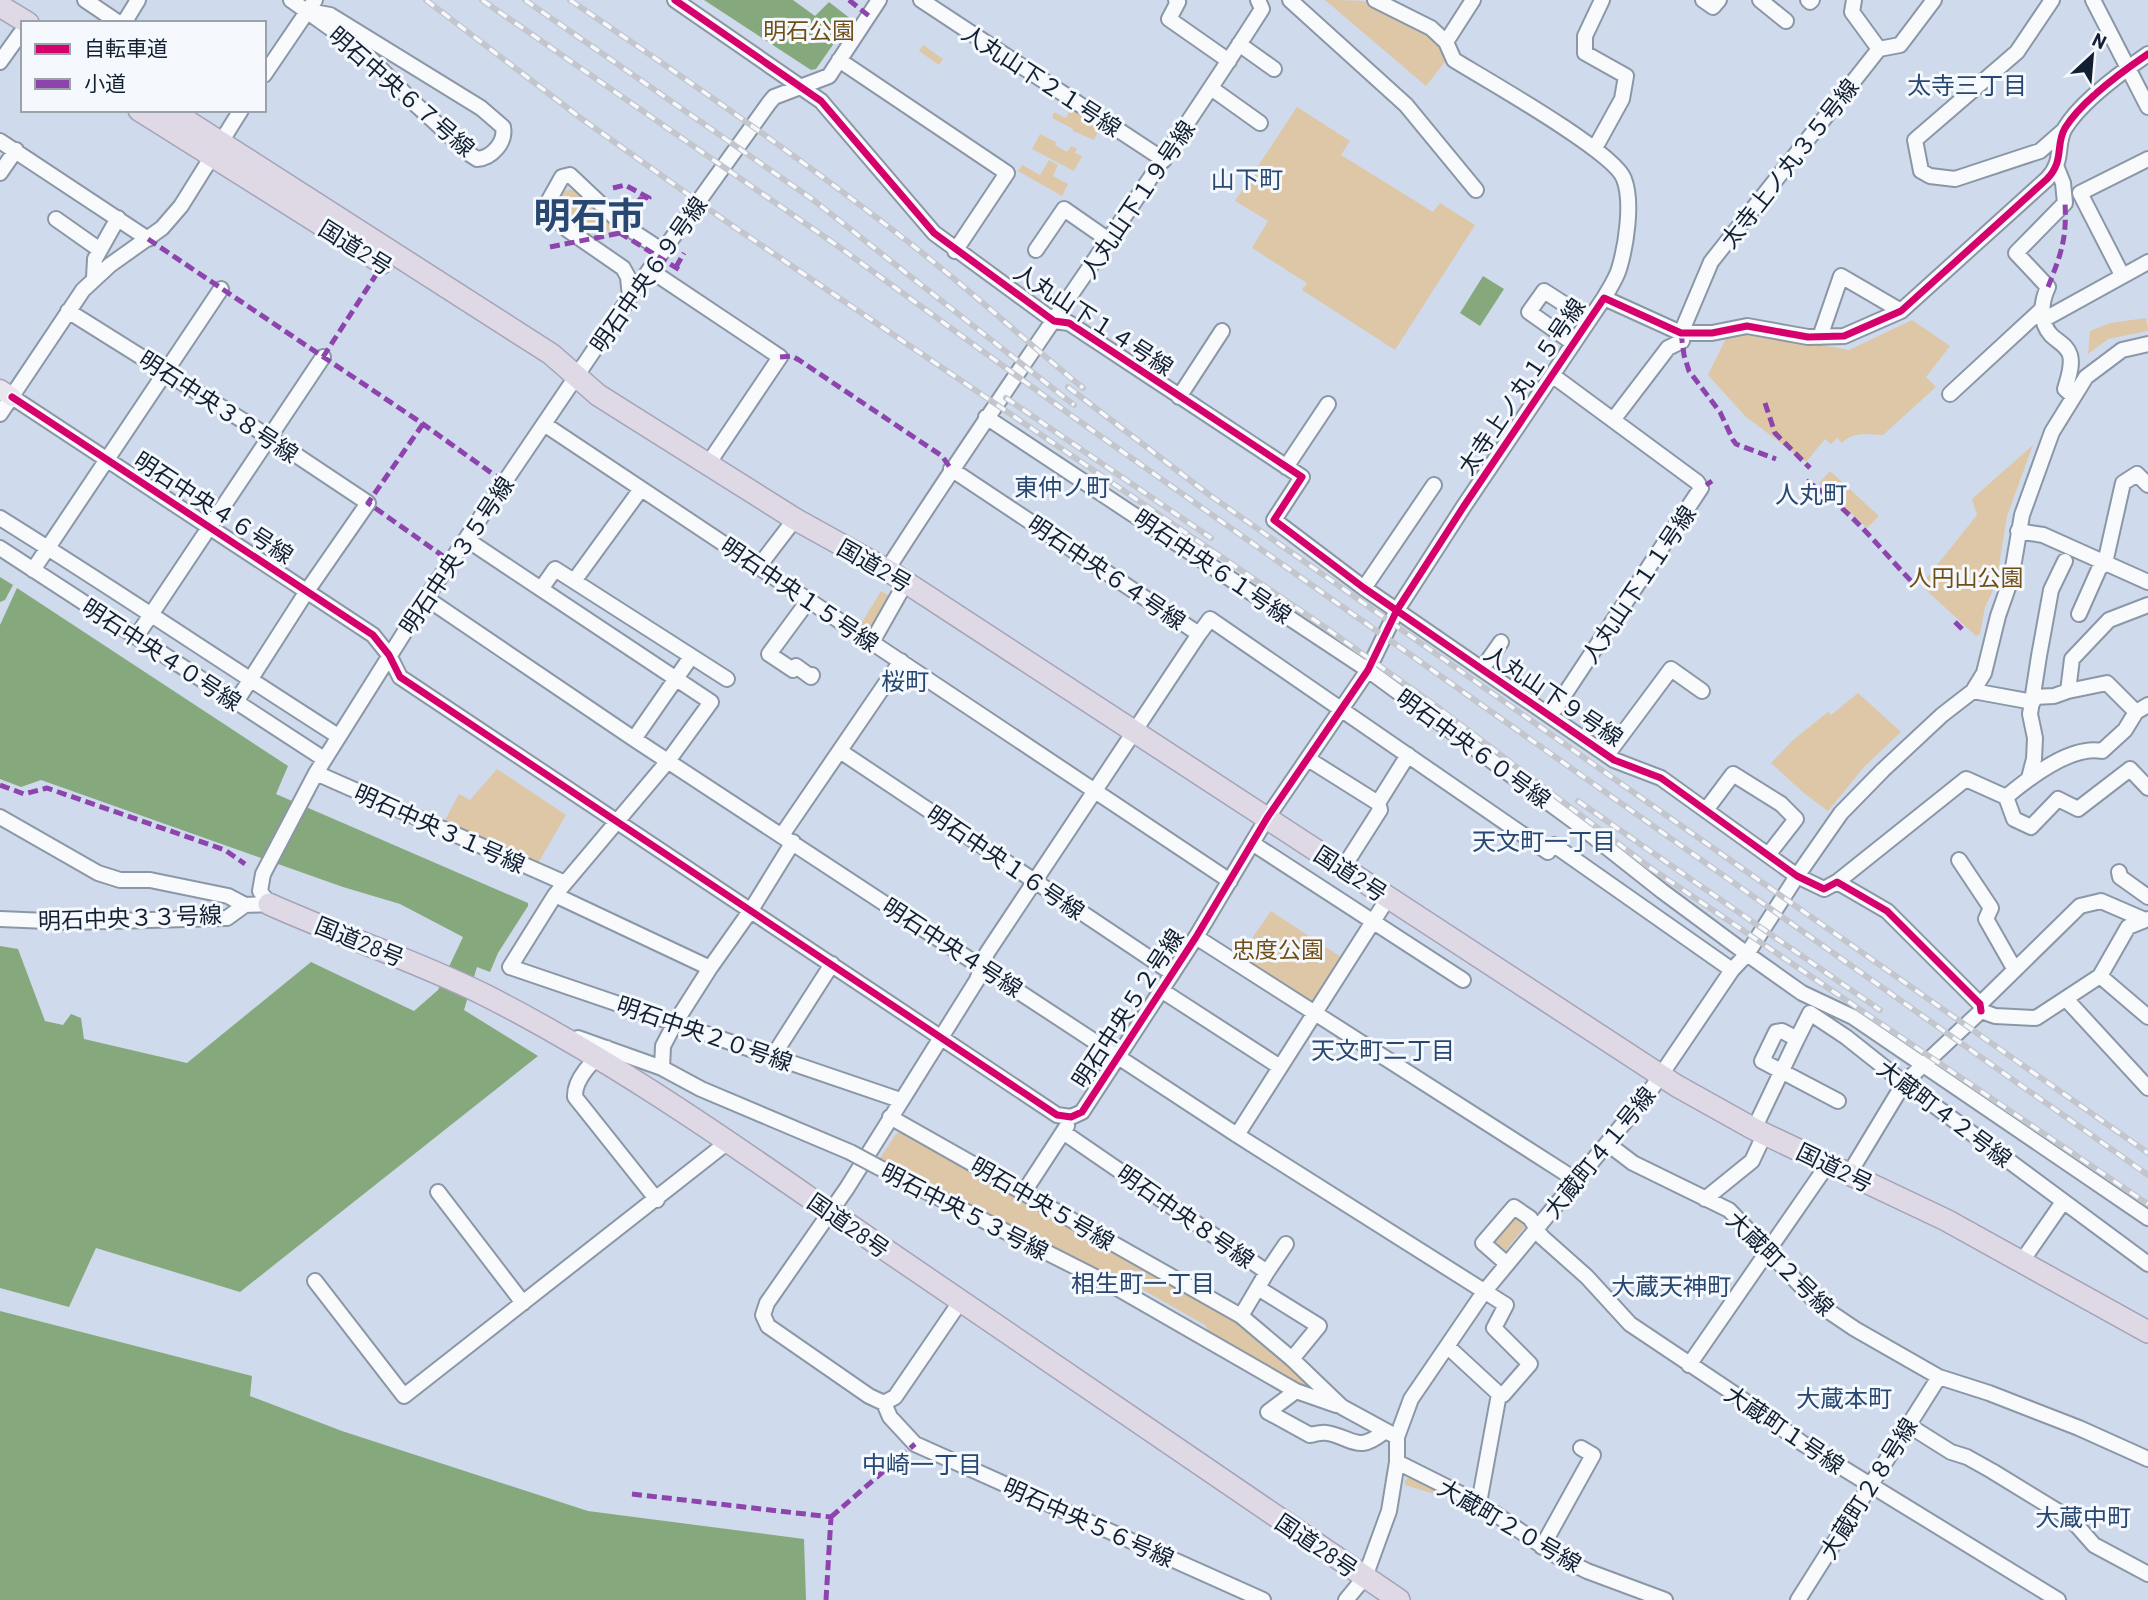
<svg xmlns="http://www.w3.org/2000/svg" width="2148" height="1600" viewBox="0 0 2148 1600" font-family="Barlow,'Noto Sans JP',sans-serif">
<rect width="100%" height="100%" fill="#cfdbec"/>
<!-- green -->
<path fill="#ddc7a6" d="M1325,0C1337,0 1352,0 1364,1C1395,9 1434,29 1448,58L1426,86Z
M923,45L943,59L939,65L919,51Z
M1297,107L1350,141L1341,155L1433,212L1440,203L1475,225L1395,350L1302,290L1307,283L1252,248L1268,221L1235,201Z
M1071,108L1101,125L1094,140L1073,131V129L1052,118L1054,112L1066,118Z
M1040,134L1056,142L1055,145L1067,152L1071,146L1077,149L1075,153L1082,156L1074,171L1032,149Z
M1049,160L1058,165L1053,176L1068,184L1062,196L1018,171L1022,165L1040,175Z
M570,189L589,199L611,223V230L598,233L561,207L559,200L564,192Z
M2146,318L2148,331L2108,339L2088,354L2090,331L2110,323Z
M1912,320L1950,346L1926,377L1936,387L1883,435C1869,435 1853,431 1842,443L1837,438L1831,444L1825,439L1806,462L1745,416L1708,375L1726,338L1751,332L1849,350Z
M2033,445L2007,516L1996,584L1985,607L1980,634L1976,636L1924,588L1925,580L1977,515L1972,499Z
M1830,471L1879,516L1867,528L1819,483Z
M881,591L893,598L873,631L861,624Z
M1858,693L1901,732L1864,767L1828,811L1805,794L1771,763L1793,740L1828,712L1831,715Z
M497,769L566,815L537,865L443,824L459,794L470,800Z
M1271,911L1347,961L1315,1003L1239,957Z
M903,1131L1226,1310L1257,1335L1314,1393L1209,1332L1205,1325L1124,1279L1119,1282L878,1161L896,1134Z
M1516,1216L1525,1223L1524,1228L1506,1250L1503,1251L1493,1244V1240Z
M1411,1476L1443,1492L1441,1496L1405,1485V1480Z"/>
<!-- water -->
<path fill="#85a97d" d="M704,0H793L815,16L829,2L851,19L816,69L811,70Z
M1483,276L1504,289L1480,326L1460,313Z
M0,577L13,585L5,600L0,602Z
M17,588L288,766L276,794L528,903V906L498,953L490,972L477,967L464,1010L538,1056L240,1292L96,1248L69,1307L0,1288V946L18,949L45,1021L63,1025L71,1014L81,1018L84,1039L187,1063L311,962L414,1011L438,990L463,937L400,904L343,887L41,780L21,787L0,779V625Z
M0,1311L252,1376L250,1396L342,1431L588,1511L804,1539L806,1600H0Z"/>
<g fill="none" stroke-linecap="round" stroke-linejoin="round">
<!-- minor casing -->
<g stroke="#8b97a7" stroke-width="18">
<path id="minor" d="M85,0L119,23
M291,0L365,53L412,101L471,155L477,159C492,158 506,142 503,127L481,108L330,15L308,11
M675,0L821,101L934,233L1054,321L1069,323L1302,477L1274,520L1364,588L1614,760L1661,778L1797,876L1824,889L1837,882L1887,911L1980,1004L1981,1011
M921,0L1164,160
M1176,0L1178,2L1169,19L1229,61
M1290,0L1406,105L1476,190
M1375,0L1431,28L1446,42L1473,0
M1703,0L1713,7L1719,0
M1760,0L1786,21
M1808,0L1810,2L1812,0
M2052,0L2017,52L1915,140L1921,171L1930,176L1955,179L2040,151L2064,130
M2093,0L2148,107
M124,23L138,0
M1446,42L1454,60C1485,79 1615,152 1624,179C1633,202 1626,246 1619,269C1616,279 1609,289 1604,298
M1239,44L1274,69
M1879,49L1900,45L1934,0
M839,60L1007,173L955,251
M0,62L20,34
M264,75L315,0
M1211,88L1260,123
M0,141L148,239
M1595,148L1622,99L1626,76L1585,53V36L1602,0
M2057,168L2063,183L2065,203L2016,253L2048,287C2041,302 2039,322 2051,335C2058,342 2067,345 2070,355C2073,366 2068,378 2065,389L2073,396
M0,173L16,150
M56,219L100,250
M1036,250L1064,209L1110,241
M650,270L780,357L708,464
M2122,275L2080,193L2148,159
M94,278L95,259L118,218
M630,297L628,277L623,268L568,230L550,214L548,202L562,177L570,175L623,225L663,251
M68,311L269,437L368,503L307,591L236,702
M2045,319L2148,262
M1681,333L1711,262L1879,49L1852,12L1854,0
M1820,337L1841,276L1901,311
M1573,343L1529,312L1544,291L1589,320
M1950,394L2041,310
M12,397L373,635L389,655L400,677L1057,1115L1071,1117L1082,1112L1196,937L1267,818L1368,670L1397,610L1464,506L1604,298L1681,333H1712L1747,326L1808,337L1844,336L1901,311L2047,179C2065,160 2055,145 2065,128C2081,102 2123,71 2148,54
M1179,397L1222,331
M0,414L83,290L110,265L162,228L181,206L241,110
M986,417L1368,670L1571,819L1662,891L1747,954L1802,993L1853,1017L2148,1218
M1613,420L1668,348L1682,341
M544,424L1230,881
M1286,467L1328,404
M951,469L1199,634L987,953L977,980L847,1188L767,1303L763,1315L768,1326L869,1396L884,1403L890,1417L915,1444L1263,1600
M0,518C114,589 225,664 338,736
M2018,531L2043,535L2148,582
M466,539L541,589L555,569L727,679
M0,548L324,759
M759,566L795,519
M33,570L221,289
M887,570C1008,380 1141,199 1262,9L1258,0
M574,581L641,489
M1364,588L1434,485
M541,589L711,702L668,761L555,895L510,967L900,1100
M426,598L634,739L1237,1135L1506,1305L1494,1328L1530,1364L1503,1395L1499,1394
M808,601L769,654L793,670L796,666L811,677L812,675
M2079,614L2099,569L2105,563L2123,483L2137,474L2148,485
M1199,634L1210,619L1548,852
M136,637L323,357
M872,642L906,582
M1482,669L1501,642
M1973,691L2033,702
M2068,691L2107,683L2136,712
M2034,697L2054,696L2068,691L2072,659L2109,620L2148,605
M1551,715L1701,488L1697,482L1552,375
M634,739L691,657
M840,751L1172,973
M1607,755L1671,669L1702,691
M1308,759L1378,803
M316,773L565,883
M2029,778L2034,759L2035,738L2030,714L2039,656L2051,590L2065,561
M2006,797C2030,777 2071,745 2102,751L2125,730L2136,712L2148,705
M1706,810L1733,774L1781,804L1796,819L1768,855
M0,817L98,873L120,880H150L228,896L245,905L269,904
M782,835L901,661
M793,842L751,910L710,968L675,1023L663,1046L662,1068L701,1089L850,1152
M1252,843L1463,980
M1554,845L1732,970
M1959,860L1991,908L1986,919L2015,970
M1343,868L1380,810L1378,803L1408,755
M2119,872L2120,877L2148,897
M1837,882L1966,779L2006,797L2014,819L2031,827L2058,799L2078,809L2130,769L2148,788
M555,895L710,968
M269,904L260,891L263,874L316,773L426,598L630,297L769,103L774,97L829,76L879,0
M0,919L71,922L227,918L245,905
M1196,937L1576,1180
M2100,976L2148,1017
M1161,990L1280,1067
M2066,999L2148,1088
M1980,1004L2080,906L2101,901L2145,920
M578,1038L662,1068
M607,1048C594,1060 574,1078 575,1097L657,1200
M773,1056L832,964
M1838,1101L1762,1061L1776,1032L1782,1031L1797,1039L1810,1013L1846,1037L1904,1083L2148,1264
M890,1117L1241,1316L1292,1359L1342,1407L1397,1437
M1754,1129L1797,1039
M1063,1132L1267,1272L1241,1316
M1237,1135L1388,898
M1608,1144L1633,1163L1729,1210L1818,1304L1855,1329L1939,1377L1989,1393L2079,1428L2148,1459
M878,1167L1117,1288L1296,1391L1336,1405
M1849,1174L1904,1083L1981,1011L1995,1016L2036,1018L2100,976L2128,927L2148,919
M438,1192L523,1303
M1024,1192L1067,1126
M1705,1199L1752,1161L1765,1133
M2022,1261L2063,1202
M1507,1264L1483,1243L1514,1207L1530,1218L1542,1237L1587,1277L1630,1324L1739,1397L1802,1443L2058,1600
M1267,1272L1286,1244
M315,1281L404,1396L729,1141
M1258,1288L1319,1326L1292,1359
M1447,1346L1499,1394L1479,1503
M1689,1365L1828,1164
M1296,1391L1268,1412L1310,1435C1315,1434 1322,1432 1327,1433C1354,1438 1357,1454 1385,1431
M884,1403L895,1397L960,1302
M1908,1425L1951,1452L1967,1457L1992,1471L2072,1520L2094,1545L2148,1574
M1397,1462L1479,1503L1557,1556L1587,1571L1665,1600
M1542,1547L1593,1455L1581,1448
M1346,1600L1365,1577L1389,1511L1397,1462V1437L1411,1399L1484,1292L1648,1094L1732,970L1747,954L1797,876L1841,813L1883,770L1942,715L1973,691L1984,673L1998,616L2011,579L2022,515L2052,432L2086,377L2122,350L2148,344
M1798,1600L1939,1377"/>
</g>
<!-- major casing -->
<g stroke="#a5a3b7" stroke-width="21">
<path id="major" d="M0,389L12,397"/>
</g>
<!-- highway casing -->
<g stroke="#a5a3b7" stroke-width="24">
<path id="highway" d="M0,6L28,23
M139,110L382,263
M170,110L551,354L598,395L795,519L887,570L1677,1086L1754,1129L1946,1220L2148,1332
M269,904C340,936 414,960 485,995C599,1053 705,1125 810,1198
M842,1220L1399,1600"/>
</g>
<!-- minor -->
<use href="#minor" stroke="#f8fafc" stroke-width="14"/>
<!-- major -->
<use href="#major" stroke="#e9e6ef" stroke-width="18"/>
<!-- highway -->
<use href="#highway" stroke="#dfd9e6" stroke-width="21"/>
<!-- rail casing -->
<g stroke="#c3c7cd" stroke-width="6">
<path id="rail" d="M426,0L582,119L727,222L1319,623L1432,703L1652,869L2148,1204
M482,0L835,244L1079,421L2148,1175
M525,0L812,199L1074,405
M570,0C683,77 795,154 903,238C965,285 1023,339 1083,388
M1068,387L1208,494L2148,1153
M1006,398L1211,538
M1578,801L1880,1010"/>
</g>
<!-- rail -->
<use href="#rail" stroke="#f5f9fe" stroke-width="3.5" stroke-dasharray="10" stroke-linecap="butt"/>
<!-- minor-bridge casing -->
<g stroke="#8b97a7" stroke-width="18" stroke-linecap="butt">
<path id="minor-bridge" d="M850,1152L878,1167"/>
</g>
<!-- highway-bridge casing -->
<g stroke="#a5a3b7" stroke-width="24" stroke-linecap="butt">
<path id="highway-bridge" d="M810,1198L842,1220"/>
</g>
<!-- minor-bridge -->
<use href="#minor-bridge" stroke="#f8fafc" stroke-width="14"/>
<!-- highway-bridge -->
<use href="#highway-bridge" stroke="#dfd9e6" stroke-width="21"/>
<!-- quiet -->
<path stroke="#8e44ad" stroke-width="5" stroke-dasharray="10 5" stroke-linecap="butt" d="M849,0L869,16
M613,188L625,185L649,198L646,202L640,199L620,233L683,272
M148,239L423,424L504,482
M550,247L620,233
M676,267L684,253
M2048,287C2061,254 2067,239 2065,203
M1681,333L1684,355L1689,371L1720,412L1733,440L1736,444L1776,459
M323,357L383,264
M780,357L792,356L799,360L942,456L951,469
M1765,403L1775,433L1810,468
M423,424L368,503L450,561
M1806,481C1848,506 1880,549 1914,584
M1706,485L1712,481
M1955,622L1964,631
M0,785L24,794L47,788L225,850L245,864
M632,1494L831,1517
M831,1517L915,1444
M826,1600L831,1517"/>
<!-- cycleway casing -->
<g stroke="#f5f9fe" stroke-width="11">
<path id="cycleway" d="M675,0L821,101L934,233L1054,321L1069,323L1302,477L1274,520L1364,588L1614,760L1661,778L1797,876L1824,889L1837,882L1887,911L1980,1004L1981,1011
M12,397L373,635L389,655L400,677L1057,1115L1071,1117L1082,1112L1196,937L1267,818L1368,670L1397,610L1464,506L1604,298L1681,333H1712L1747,326L1808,337L1844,336L1901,311L2047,179C2065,160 2055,145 2065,128C2081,102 2123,71 2148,54"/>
</g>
<!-- cycleway -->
<use href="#cycleway" stroke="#d6006c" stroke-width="7"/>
</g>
<g text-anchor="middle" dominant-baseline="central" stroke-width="6" stroke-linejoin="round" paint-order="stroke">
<!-- park labels -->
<g font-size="23" fill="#704f16" stroke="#f5f9fe">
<text x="809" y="30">明石公園</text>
<text x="1966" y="577">人円山公園</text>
<text x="1278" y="949">忠度公園</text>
</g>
<!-- street labels -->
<g font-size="23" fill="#122032" stroke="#f5f9fe">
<text transform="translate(1042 80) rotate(33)">人丸山下２１号線</text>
<text transform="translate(402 91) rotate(41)">明石中央６７号線</text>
<text transform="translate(1789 163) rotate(-52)">太寺上ノ丸３５号線</text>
<text transform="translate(1137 199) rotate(-56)">人丸山下１９号線</text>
<text transform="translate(356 247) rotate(32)">国道2号</text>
<text transform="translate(648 274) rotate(-55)">明石中央６９号線</text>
<text transform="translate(1094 319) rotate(33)">人丸山下１４号線</text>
<text transform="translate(1521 386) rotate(-56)">太寺上ノ丸１５号線</text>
<text transform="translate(219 406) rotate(33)">明石中央３８号線</text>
<text transform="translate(214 507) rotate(33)">明石中央４６号線</text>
<text transform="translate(456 555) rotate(-56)">明石中央３５号線</text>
<text transform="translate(875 565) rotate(30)">国道2号</text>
<text transform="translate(1213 566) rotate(34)">明石中央６１号線</text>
<text transform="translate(1107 572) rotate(34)">明石中央６４号線</text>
<text transform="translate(1638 584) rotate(-56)">人丸山下１１号線</text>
<text transform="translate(800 594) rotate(34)">明石中央１５号線</text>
<text transform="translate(162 654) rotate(33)">明石中央４０号線</text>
<text transform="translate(1554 695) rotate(34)">人丸山下９号線</text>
<text transform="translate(1474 748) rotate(36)">明石中央６０号線</text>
<text transform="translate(440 828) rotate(24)">明石中央３１号線</text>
<text transform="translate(1006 862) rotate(34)">明石中央１６号線</text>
<text transform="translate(1351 873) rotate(33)">国道2号</text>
<text transform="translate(130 917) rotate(-2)">明石中央３３号線</text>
<text transform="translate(360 941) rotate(22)">国道28号</text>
<text transform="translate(953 947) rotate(33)">明石中央４号線</text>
<text transform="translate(1127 1008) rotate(-57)">明石中央５２号線</text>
<text transform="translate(705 1033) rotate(19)">明石中央２０号線</text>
<text transform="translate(1945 1113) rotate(37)">大蔵町４２号線</text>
<text transform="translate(1599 1152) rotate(-51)">大蔵町４１号線</text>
<text transform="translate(1835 1167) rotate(26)">国道2号</text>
<text transform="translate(1043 1203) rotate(30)">明石中央５号線</text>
<text transform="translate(965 1211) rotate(27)">明石中央５３号線</text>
<text transform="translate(1186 1216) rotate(35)">明石中央８号線</text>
<text transform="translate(849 1225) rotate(35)">国道28号</text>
<text transform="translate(1781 1263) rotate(44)">大蔵町２号線</text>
<text transform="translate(1785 1429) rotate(34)">大蔵町１号線</text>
<text transform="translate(1868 1488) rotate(-58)">大蔵町２８号線</text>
<text transform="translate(1089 1522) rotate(24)">明石中央５６号線</text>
<text transform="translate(1510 1525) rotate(30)">大蔵町２０号線</text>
<text transform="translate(1317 1545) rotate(34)">国道28号</text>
</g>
<!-- neighbourhood labels -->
<g font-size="24" fill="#284872" stroke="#f5f9fe">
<text x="1967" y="84">太寺三丁目</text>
<text x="1247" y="178">山下町</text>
<text x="1062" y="486">東仲ノ町</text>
<text x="1811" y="493">人丸町</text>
<text x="905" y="680">桜町</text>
<text x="1544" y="840">天文町一丁目</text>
<text x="1383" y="1049">天文町二丁目</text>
<text x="1143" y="1282">相生町一丁目</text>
<text x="1671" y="1285">大蔵天神町</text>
<text x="1844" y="1397">大蔵本町</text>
<text x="922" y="1463">中崎一丁目</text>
<text x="2083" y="1516">大蔵中町</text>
</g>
<!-- town labels -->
<g font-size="37" font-weight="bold" fill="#284872" stroke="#f5f9fe">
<text x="589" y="214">明石市</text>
</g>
</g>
<!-- legend -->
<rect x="21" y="21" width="245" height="91" fill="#f5f9fe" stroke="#9aa2ac" stroke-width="2"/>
<rect x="35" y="44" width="35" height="10" fill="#d6006c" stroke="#9aa2ac" stroke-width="2"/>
<text x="84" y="56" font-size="21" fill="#122032">自転車道</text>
<rect x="35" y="79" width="35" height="10" fill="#8e44ad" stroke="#9aa2ac" stroke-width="2"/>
<text x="84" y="91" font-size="21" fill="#122032">小道</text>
<!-- north arrow -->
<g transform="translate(2092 56) rotate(26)" stroke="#f5f9fe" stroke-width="5" paint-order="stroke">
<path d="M0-5L12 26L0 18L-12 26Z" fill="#122032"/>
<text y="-10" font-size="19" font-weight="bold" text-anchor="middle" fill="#122032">N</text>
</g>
</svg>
